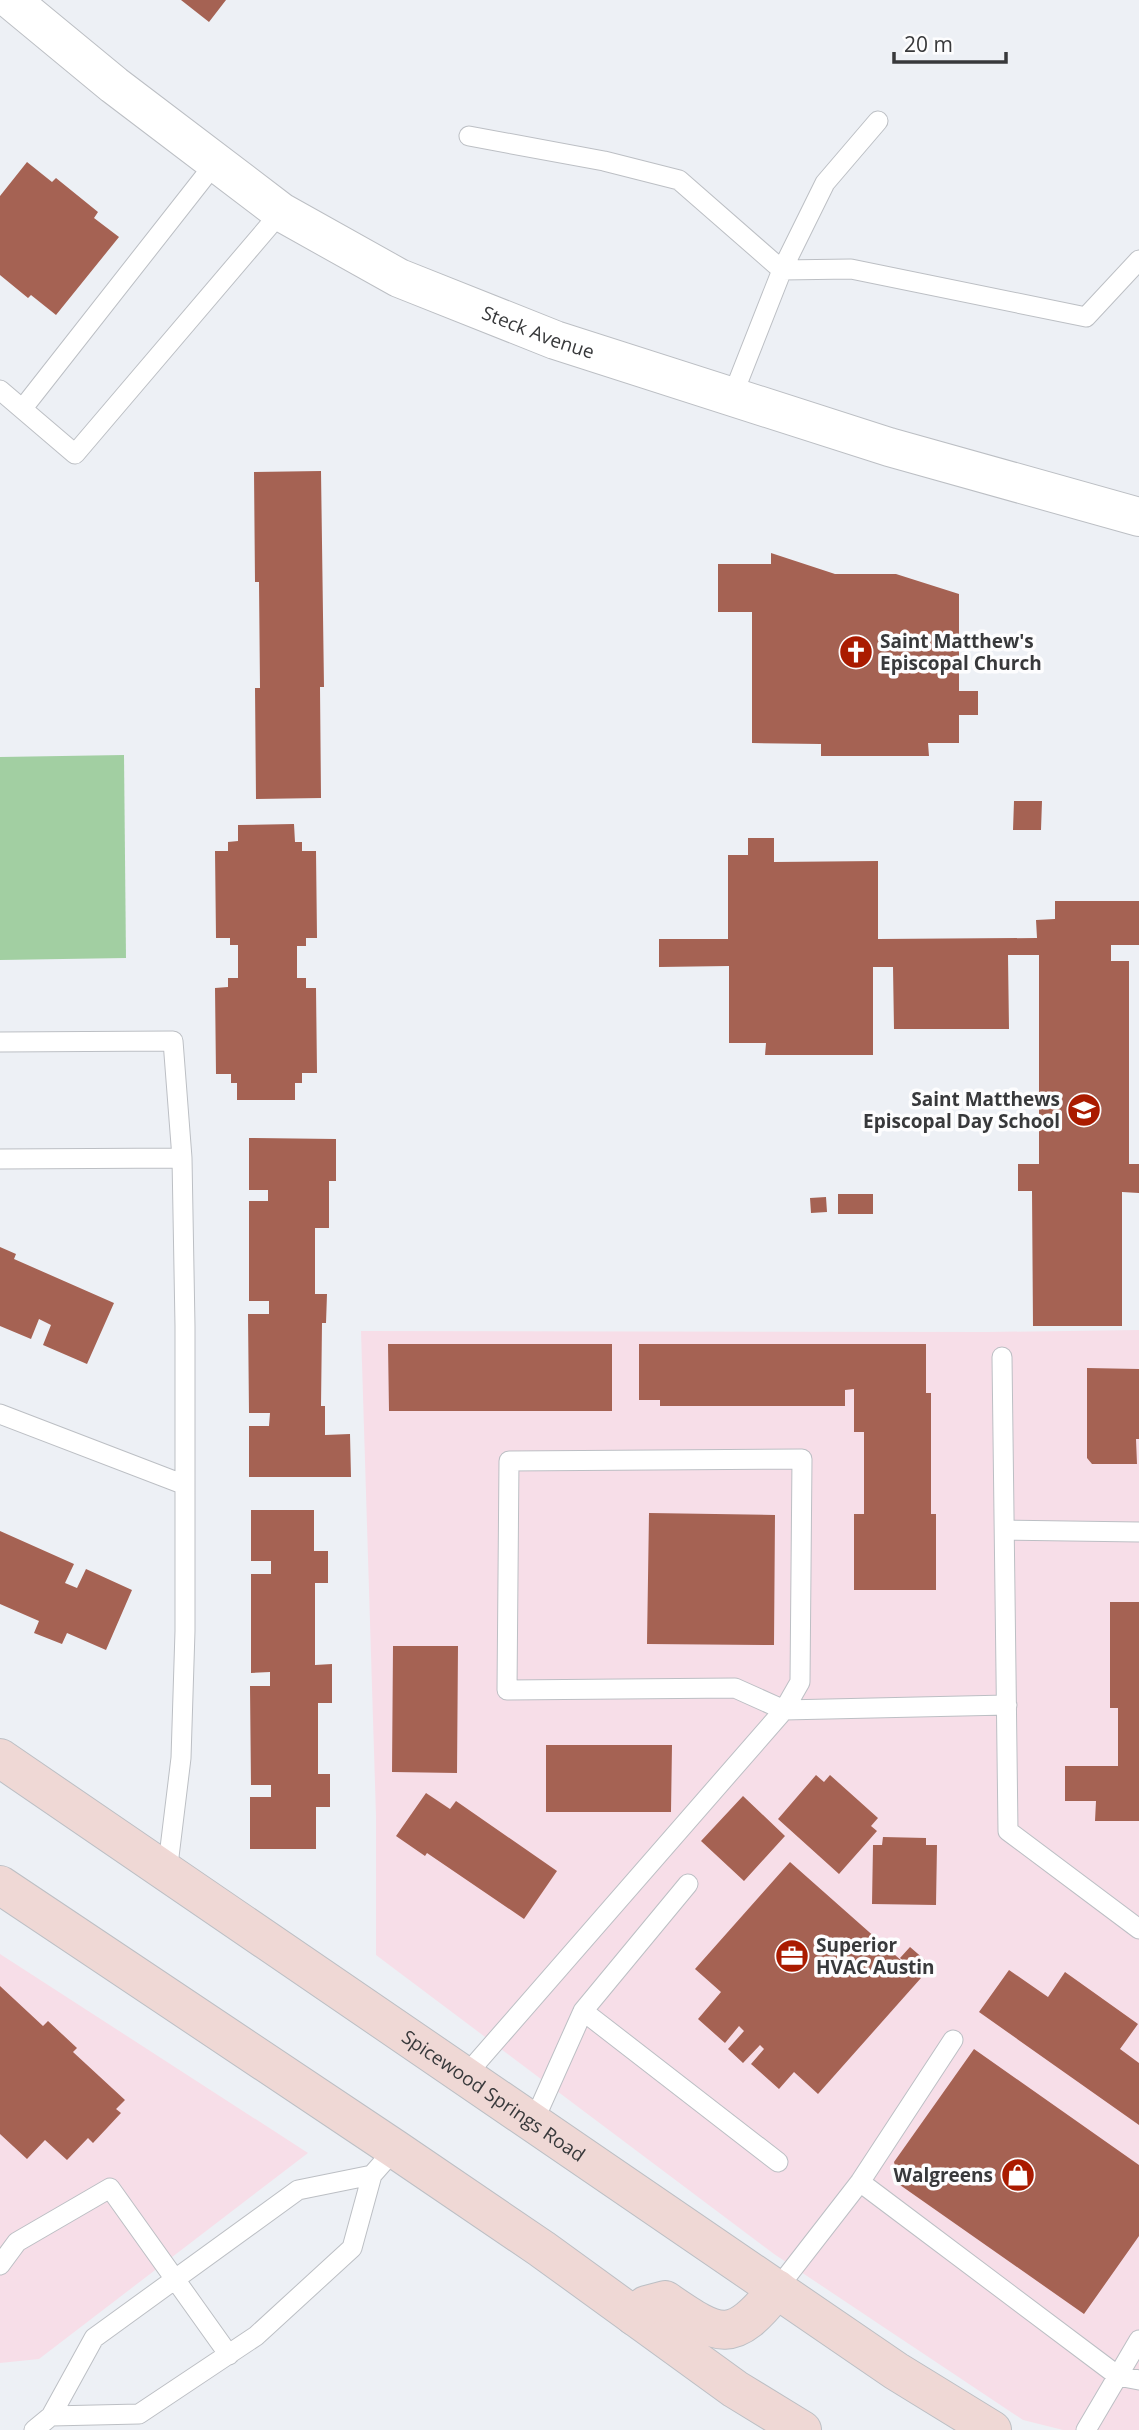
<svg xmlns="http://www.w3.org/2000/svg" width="1139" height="2430" viewBox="0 0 1139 2430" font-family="'Open Sans',sans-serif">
<rect width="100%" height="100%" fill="#edf0f5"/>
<!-- commercial -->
<path fill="#f7dee8" d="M1139,1330V2430H1063L1023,2420L774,2254L376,1955V1816L361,1331L988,1332Z
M0,1954L308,2153L39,2359L0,2363Z"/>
<!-- green -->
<path fill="#a2cfa2" d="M124,755L126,958L0,960V757Z"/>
<!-- building -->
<path fill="#a56253" d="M181,0H226L209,22Z
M27,162L52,182L56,178L98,212L94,218L119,237L56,315L31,295L28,298L0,275V196Z
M321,471L324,687H320L321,798L256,799L255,688H260L259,582H255L254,472Z
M771,553L835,574H896L959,594V691H978V715H959V743H928L929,756H821V744L752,743V612H718V564H771Z
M1014,801H1042L1041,830H1013Z
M294,824L295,842H302V851H316L317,938H306V946H297V978H306V988H316L317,1073H302V1083H295V1100H237V1083H231V1074H216L215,988L228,987V978H238V945H230V938H216L215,851H228V842L238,841V825Z
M748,838H774V862L878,861V939L1037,938L1036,920L1055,919V901H1139V945H1111V961H1129V1164H1139V1193L1122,1192V1326H1033L1032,1191H1018V1164H1039V955H1008L1009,1029H894L893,967H873V1055H765L766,1043H729V966L659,967V939H728V855H748Z
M249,1138L336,1139V1181H329V1228H315V1294H327L326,1323H322L321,1406H325V1435L350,1434L351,1477H249V1426H269L270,1413H249L248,1314H269V1301H249V1201H268V1190H249Z
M838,1194H873V1214H838Z
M826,1197L827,1212L811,1213L810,1198Z
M0,1247L16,1254L14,1259L114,1303L87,1364L43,1345L51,1325L39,1319L31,1339L0,1326Z
M388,1344H612V1411H389Z
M639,1344H926V1393H931V1514H936V1590H854V1514H864V1432H854V1389L845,1390V1406H660V1400H639Z
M1087,1368L1139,1369V1439H1136L1137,1464H1092L1087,1458Z
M251,1510H314V1551H328V1583H315V1665L332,1664V1703H318V1774H330V1807H316V1849H250V1797H271V1785H251L250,1686H270V1672L251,1673V1574H271V1561H251Z
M649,1513L775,1515L774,1645L647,1644Z
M0,1531L74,1564L65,1583L77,1588L86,1569L132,1590L106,1650L67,1633L62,1644L34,1633L39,1621L0,1604Z
M1110,1602H1139V1821H1095L1096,1801H1065V1766H1118V1708H1110Z
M393,1646H458L457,1773L392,1772Z
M546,1745H672L671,1812H546Z
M816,1775L824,1782L830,1775L878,1818L871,1826L877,1831L839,1874L778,1819Z
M426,1793L450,1809L456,1801L557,1871L524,1919L427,1853L425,1856L396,1836Z
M743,1796L785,1836L744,1881L701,1841Z
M883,1837L926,1838V1845H937L936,1905L872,1904L873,1845H882Z
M790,1862L921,1978L818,2094L794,2072L779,2089L751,2064L764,2049L760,2045L743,2063L728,2049L744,2031L739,2026L725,2043L698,2019L721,1992L695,1969Z
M910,1947L932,1966L922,1977L900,1958Z
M1009,1970L1048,1997L1065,1972L1138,2024L1120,2049L1139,2063V2125L979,2012Z
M0,1986L43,2026L48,2021L77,2048L73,2052L125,2100L116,2109L121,2113L93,2143L88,2138L67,2160L45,2140L27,2159L0,2134Z
M974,2049L1139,2165V2236L1084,2314L900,2185L894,2162Z"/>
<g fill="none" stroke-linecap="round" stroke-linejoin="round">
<!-- service casing -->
<g stroke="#bcbfc4" stroke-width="21">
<path id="service" d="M469,136L604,161L679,180L782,270L851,269L1086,317L1139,260
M0,390L75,454L281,212
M732,397L782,270L825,183L878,121
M23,408L216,162
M0,1042L173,1041L182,1158L185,1326V1631L181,1758L167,1873
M0,1159L182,1158
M1002,1357L1008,1831L1139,1929
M0,1414L185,1485
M802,1459L800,1682L784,1710L735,1688L507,1690L509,1461Z
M1005,1530L1139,1532
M583,2011L778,2162
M465,2076L784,1710L1007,1705
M533,2123L583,2011L688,1884
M860,2182L1118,2376L1139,2380
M0,2265L17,2242L110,2188L229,2355
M777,2289L860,2182L953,2040
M51,2416L139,2414L256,2336L352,2248L372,2175L395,2149
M34,2430L51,2416L94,2338L298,2190L372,2175
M1086,2430L1139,2340"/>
</g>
<!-- tertiary casing -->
<g stroke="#bcbfc4" stroke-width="40">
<g id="tertiary">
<path id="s1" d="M11,0L114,85L281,212L399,278L555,340L889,447L1139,517"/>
</g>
</g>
<!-- secondary casing -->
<g stroke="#bcbfc4" stroke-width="40">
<g id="secondary">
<path id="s2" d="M0,1758L896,2371L992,2430"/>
<path d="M0,1885L395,2149L542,2249L735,2389L802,2430"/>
<path d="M634,2316L646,2305L665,2300C720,2338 733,2345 777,2289"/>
</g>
</g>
<!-- service -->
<use href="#service" stroke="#fff" stroke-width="19"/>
<!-- tertiary -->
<use href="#tertiary" stroke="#fff" stroke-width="38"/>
<!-- secondary -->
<use href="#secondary" stroke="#efd8d5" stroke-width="38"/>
</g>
<!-- icons -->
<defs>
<g id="church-disc" transform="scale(1.75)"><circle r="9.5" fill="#aa1b00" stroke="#fdfdfe"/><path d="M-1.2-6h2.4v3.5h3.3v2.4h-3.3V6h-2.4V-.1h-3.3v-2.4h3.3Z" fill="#fff"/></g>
<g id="school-disc" transform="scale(1.75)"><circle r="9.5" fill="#aa1b00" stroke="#fdfdfe"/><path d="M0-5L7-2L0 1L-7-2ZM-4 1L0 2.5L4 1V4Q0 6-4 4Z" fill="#fff"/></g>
<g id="office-disc" transform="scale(1.75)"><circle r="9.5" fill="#aa1b00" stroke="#fdfdfe"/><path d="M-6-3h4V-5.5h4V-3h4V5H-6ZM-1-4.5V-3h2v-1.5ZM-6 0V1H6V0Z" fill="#fff"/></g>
<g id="shop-disc" transform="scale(1.75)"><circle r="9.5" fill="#aa1b00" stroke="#fdfdfe"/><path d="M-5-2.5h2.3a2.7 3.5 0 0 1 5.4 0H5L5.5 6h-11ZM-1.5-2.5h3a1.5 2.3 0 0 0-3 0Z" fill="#fff"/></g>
</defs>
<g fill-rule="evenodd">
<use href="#church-disc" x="856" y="652"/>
<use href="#school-disc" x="1084" y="1110"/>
<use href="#office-disc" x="792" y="1956"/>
<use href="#shop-disc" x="1018" y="2175"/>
</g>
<g text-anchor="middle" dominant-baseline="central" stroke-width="7" stroke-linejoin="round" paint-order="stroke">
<!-- street labels -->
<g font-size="19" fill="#38393b" stroke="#fdfdfe">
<text stroke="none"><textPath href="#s1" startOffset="628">Steck Avenue</textPath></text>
<text stroke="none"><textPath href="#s2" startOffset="598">Spicewood Springs Road</textPath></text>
</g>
<!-- poi labels -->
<g font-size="19" font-weight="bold" fill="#38393b" stroke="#fdfdfe" text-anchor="start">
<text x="880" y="641">Saint Matthew's<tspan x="880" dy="22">Episcopal Church</tspan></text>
<text x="1060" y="1099" text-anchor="end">Saint Matthews<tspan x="1060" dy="22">Episcopal Day School</tspan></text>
<text x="816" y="1945">Superior<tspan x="816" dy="22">HVAC Austin</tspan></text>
<text x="993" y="2175" text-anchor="end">Walgreens</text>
</g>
</g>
<!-- scale -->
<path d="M894 52v10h112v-10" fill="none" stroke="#38393b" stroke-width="3.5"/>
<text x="904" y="52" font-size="21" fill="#38393b" stroke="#fdfdfe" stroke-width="5" paint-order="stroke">20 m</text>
</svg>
